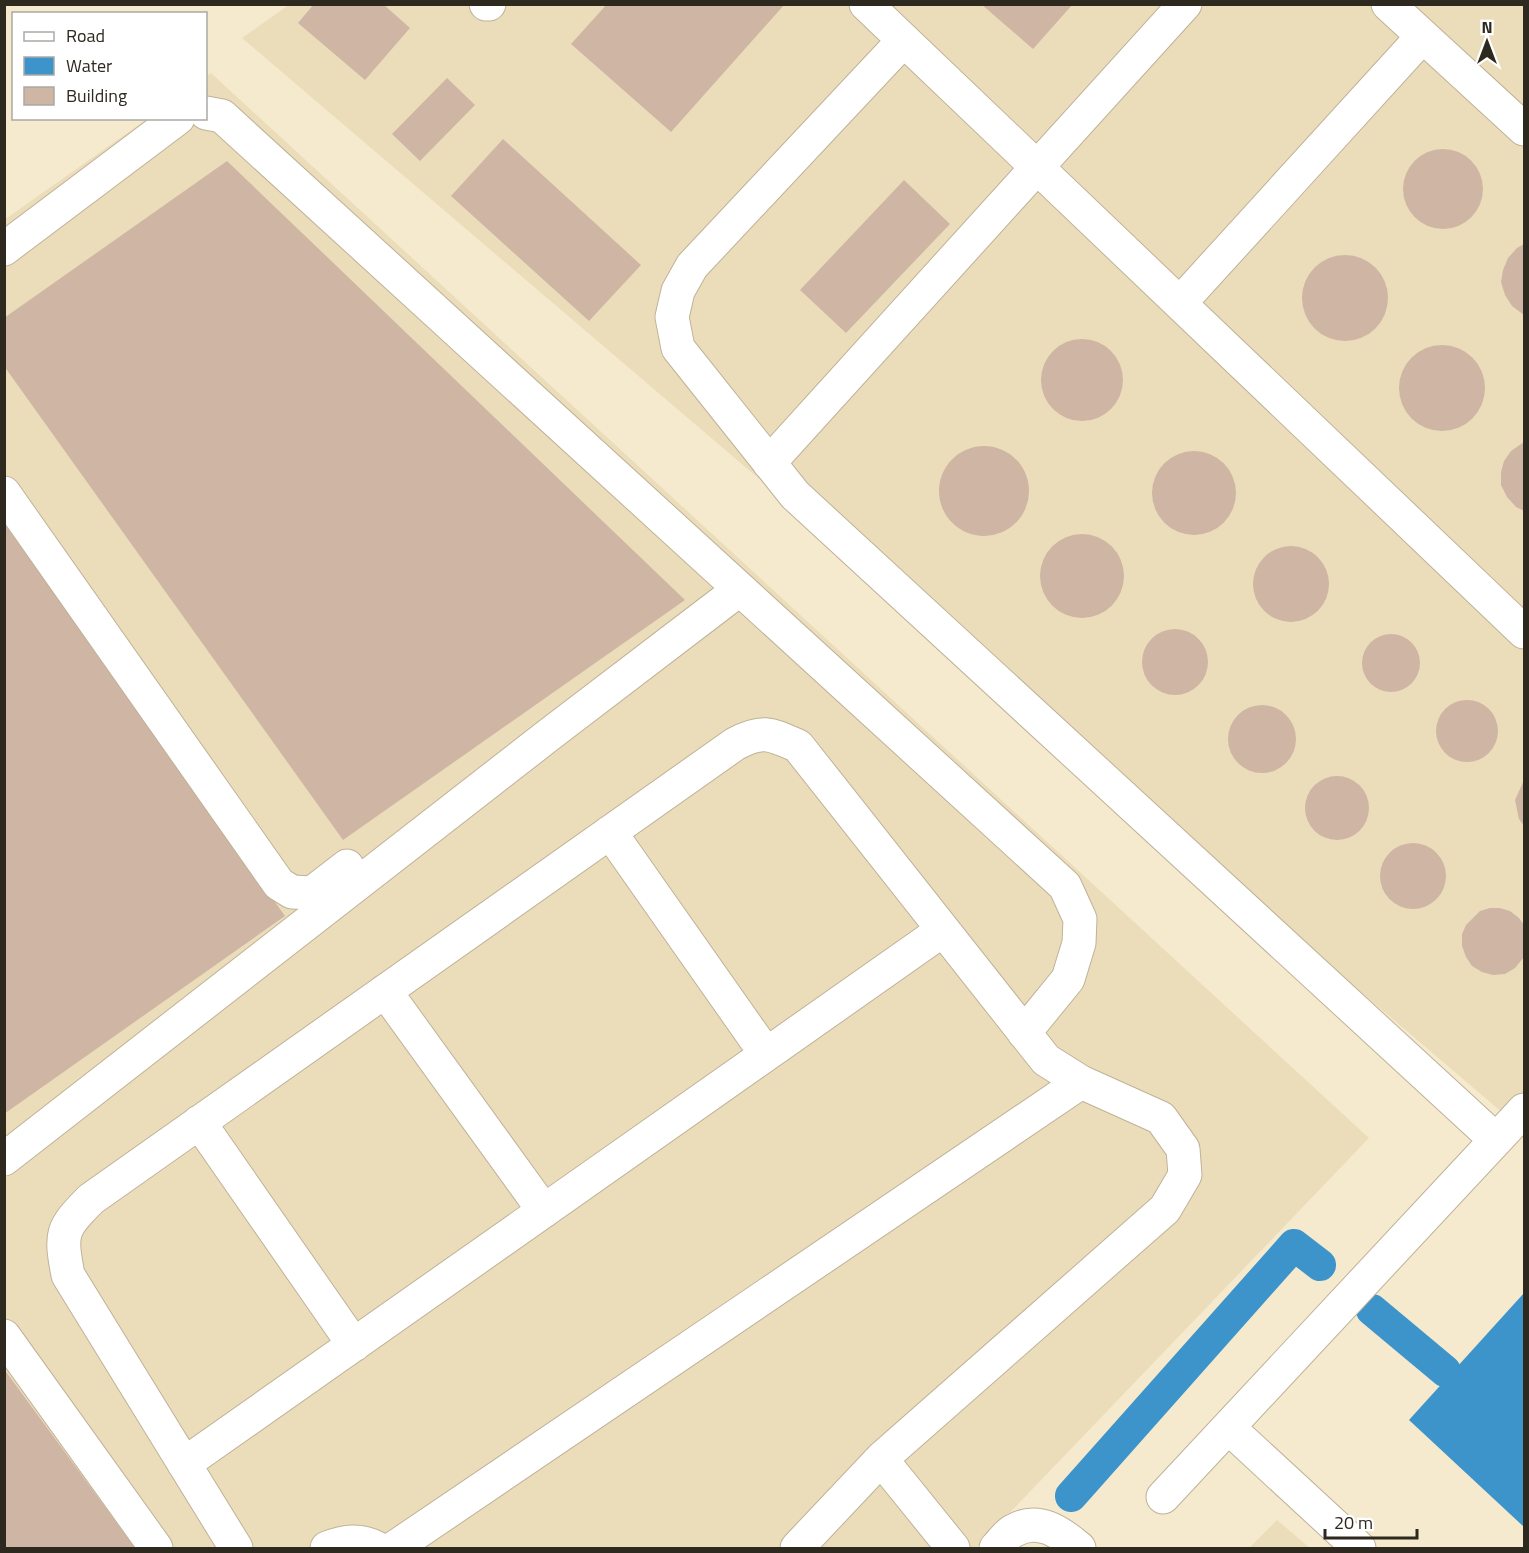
<svg xmlns="http://www.w3.org/2000/svg" width="1529" height="1553" viewBox="0 0 1529 1553" font-family="'Titillium Web',sans-serif">
<rect width="100%" height="100%" fill="#f5eace"/>
<!-- built -->
<path fill="#ecddba" d="M290,4L1524,5V1131L242,38Z
M211,73L1369,1138L976,1548H5L4,220L147,119L206,118V76Z
M1277,1520L1310,1548H1249Z"/>
<!-- water -->
<path fill="#3d94cb" d="M1524,1293V1527L1409,1420Z"/>
<g fill="none" stroke-linecap="round" stroke-linejoin="round">
<!-- canal -->
<path stroke="#3d94cb" stroke-width="32" d="M1372,1310L1445,1371
M1071,1496L1294,1245L1320,1265"/>
</g>
<!-- building -->
<path fill="#cfb5a3" d="M314,4H383L410,28L365,80L298,23Z
M607,4H785L671,132L571,44Z
M981,4H1073L1033,49Z
M447,78L475,105L420,161L392,134Z
M503,139L641,265L589,321L451,196Z
M1403 189a40 40 0 1 1 80 0a40 40 0 1 1-80 0Z
M227,161L685,600L343,840L4,366V318Z
M904,180L950,224L846,333L800,290Z
M1524,244V315L1512,306L1505,295L1501,282L1503,270L1508,258L1517,248Z
M1302 298a43 43 0 1 1 86 0a43 43 0 1 1-86 0Z
M1041 380a41 41 0 1 1 82 0a41 41 0 1 1-82 0Z
M1399 388a43 43 0 1 1 86 0a43 43 0 1 1-86 0Z
M1524,442V511L1516,507L1507,497L1501,485V472L1504,461L1511,451Z
M939 491a45 45 0 1 1 90 0a45 45 0 1 1-90 0Z
M1152 493a42 42 0 1 1 84 0a42 42 0 1 1-84 0Z
M4,523L285,916L4,1114Z
M1040 576a42 42 0 1 1 84 0a42 42 0 1 1-84 0Z
M1253 584a38 38 0 1 1 76 0a38 38 0 1 1-76 0Z
M1142 662a33 33 0 1 1 66 0a33 33 0 1 1-66 0Z
M1362 663a29 29 0 1 1 58 0a29 29 0 1 1-58 0Z
M1436 731a31 31 0 1 1 62 0a31 31 0 1 1-62 0Z
M1228 739a34 34 0 1 1 68 0a34 34 0 1 1-68 0Z
M1305 808a32 32 0 1 1 64 0a32 32 0 1 1-64 0Z
M1524,780V826L1519,819L1515,800Z
M1380 876a33 33 0 1 1 66 0a33 33 0 1 1-66 0Z
M1490,908H1500L1510,911L1519,918L1524,925V957L1515,968L1505,974L1493,975L1482,972L1472,966L1466,957L1462,946V934L1466,925L1480,911Z
M4,1369L135,1548H4Z"/>
<g fill="none" stroke-linecap="round" stroke-linejoin="round">
<!-- minor casing -->
<g stroke="#beb298" stroke-width="35">
<path id="minor" d="M486,4H489
M866,4L1524,632
M1388,4L1524,129
M904,40L692,266L678,291L672,317L678,348L795,495L1496,1140
M206,113L222,116L1065,886L1080,919L1079,943L1068,979L1024,1033
M4,249L178,118
M1180,303L1423,36
M769,463L1185,4
M4,493L279,884L292,892L312,893L347,866
M610,832L766,1054
M385,991L544,1211
M199,1122L354,1345
M4,1159L550,734L740,589
M4,1336L156,1548
M1229,1428L1359,1548
M881,1459L953,1548
M184,1464L943,930
M1163,1497L1524,1110
M236,1548L68,1275C60,1233 61,1229 91,1199L735,744C763,729 771,734 798,746L1046,1060L1081,1082L1161,1118L1183,1149L1185,1175L1165,1209L881,1459L797,1548
M327,1548C345,1541 360,1539 377,1548
M394,1548L1081,1082
M996,1548C1001,1543 1007,1534 1013,1531C1038,1516 1060,1532 1079,1548"/>
</g>
<!-- minor -->
<use href="#minor" stroke="#fff" stroke-width="33"/>
</g>
<!-- border -->
<rect width="1529" height="1553" fill="none" stroke="#2e291f" stroke-width="12"/>
<!-- legend -->
<rect x="12" y="12" width="195" height="108" fill="#ffffff" stroke="#aba9a5" stroke-width="1.5"/>
<rect x="24" y="32" width="30" height="9" fill="#ffffff" stroke="#aba9a5" stroke-width="1.5"/>
<text x="66" y="42" font-size="18" fill="#2e291f">Road</text>
<rect x="24" y="57" width="30" height="18" fill="#3d94cb" stroke="#aba9a5" stroke-width="1.5"/>
<text x="66" y="72" font-size="18" fill="#2e291f">Water</text>
<rect x="24" y="87" width="30" height="18" fill="#cfb5a3" stroke="#aba9a5" stroke-width="1.5"/>
<text x="66" y="102" font-size="18" fill="#2e291f">Building</text>
<!-- north arrow -->
<g transform="translate(1487 42)" stroke="#ffffff" stroke-width="4.5" paint-order="stroke">
<path d="M0-4.5L10 22L0 15L-10 22Z" fill="#2e291f"/>
<text y="-9" font-size="16" font-weight="bold" text-anchor="middle" fill="#2e291f">N</text>
</g>
<!-- scale -->
<path d="M1325 1529v9h92v-9" fill="none" stroke="#2e291f" stroke-width="3"/>
<text x="1334" y="1529" font-size="18" fill="#2e291f" stroke="#ffffff" stroke-width="4.5" paint-order="stroke">20 m</text>
</svg>
